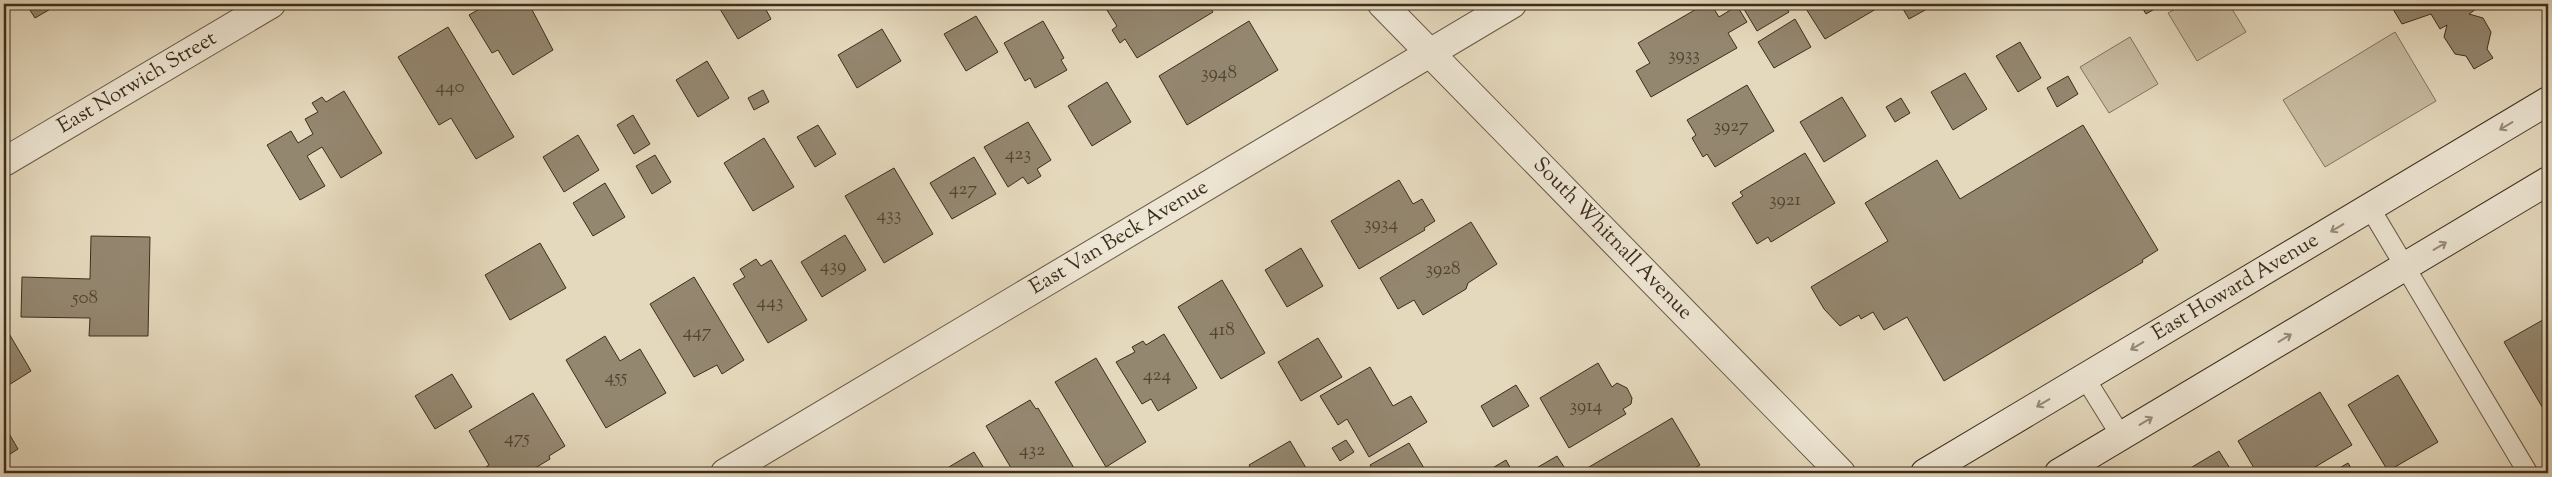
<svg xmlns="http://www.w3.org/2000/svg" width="2552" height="477" viewBox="0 0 2552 477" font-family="'Sorts Mill Goudy',serif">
<rect width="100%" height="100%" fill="#e5d9bd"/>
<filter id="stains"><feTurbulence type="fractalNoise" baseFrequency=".004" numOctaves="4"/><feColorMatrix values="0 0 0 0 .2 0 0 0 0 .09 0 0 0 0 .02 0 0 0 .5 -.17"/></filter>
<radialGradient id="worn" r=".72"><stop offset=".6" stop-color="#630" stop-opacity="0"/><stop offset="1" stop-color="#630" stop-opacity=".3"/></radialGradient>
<!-- green -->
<path fill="#c8bca2" stroke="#827560" d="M2185,4H2229L2246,32L2197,61L2168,13Z
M2395,32L2436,101L2325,167L2283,100Z
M2130,37L2158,84L2109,113L2080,67Z"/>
<!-- building -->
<path fill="#948770" stroke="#3c2e1d" d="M26,4H59L35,18Z
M488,4H529L553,50L513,75L498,50L492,53L469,15Z
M717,4H763L771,19L738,39Z
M1111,4H1208L1213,12L1137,58L1125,39L1120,43L1112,30L1117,26L1105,7Z
M1705,4H1711L1719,17L1737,6L1747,22L1728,33L1737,48L1651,97L1636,71L1650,63L1638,43Z
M1741,4H1784L1789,12L1757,31Z
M1803,4H1872L1876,9L1825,39Z
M1900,4H1936L1909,19Z
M2140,4H2163L2146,14Z
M2390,4H2473L2476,9L2469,14L2483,18L2491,32L2487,49L2493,58L2474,69L2466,56L2455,54L2444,37L2447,25L2440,29L2431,14L2402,24Z
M976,16L998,52L966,71L944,34Z
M1795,19L1811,47L1774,68L1758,42Z
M1043,21L1064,58L1061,60L1067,70L1035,88L1030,78L1025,81L1004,43Z
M1249,21L1278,70L1187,125L1159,76Z
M448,27L514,137L476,159L451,118L439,125L398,57Z
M882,29L901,61L857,88L838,55Z
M2020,42L2041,78L2018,92L1996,56Z
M707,61L729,98L698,117L676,80Z
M1965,73L1987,109L1953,130L1931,92Z
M2068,76L2078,94L2057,107L2047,88Z
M1107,82L1131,122L1092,146L1068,106Z
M1747,85L1774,131L1715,167L1707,154L1703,157L1692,138L1696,135L1687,120Z
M763,90L769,102L754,110L748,98Z
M344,91L382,153L341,178L322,147L307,156L325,186L300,200L267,145L291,131L298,143L313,134L305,119L318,112L312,103L322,97L326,102Z
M1842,97L1866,136L1824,162L1800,122Z
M1901,98L1910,113L1895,122L1886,107Z
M633,115L650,144L634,154L617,125Z
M1028,122L1051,160L1037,169L1041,176L1028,184L1023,177L1008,187L984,147Z
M818,125L836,154L815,167L797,137Z
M2083,125L2158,250L2142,260L2143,262L1944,381L1907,317L1884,330L1873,312L1861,319L1859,315L1840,326L1824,309L1811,287L1888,241L1865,203L1937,160L1960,199Z
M578,135L599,170L564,192L543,157Z
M764,138L794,187L753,211L724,163Z
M1805,153L1835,203L1771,242L1768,237L1757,244L1732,203L1743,196L1740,192Z
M655,155L671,182L652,194L636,166Z
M974,157L996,194L952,219L930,183Z
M894,168L933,234L884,263L845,196Z
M1399,180L1413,204L1422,199L1435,221L1424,228L1425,230L1359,269L1331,221Z
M605,183L625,217L593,236L573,203Z
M1471,222L1497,264L1468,283L1466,289L1423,315L1414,300L1398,309L1380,278Z
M845,235L866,270L822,297L801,262Z
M91,236L150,237L148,336H89L90,318L21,317L22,277L90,279Z
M540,243L566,288L510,320L485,275Z
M1301,248L1323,286L1287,307L1265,270Z
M756,259L761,266L771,260L807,320L768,343L733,284L745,277L740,269Z
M694,277L744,360L722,374L717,365L694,377L650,304Z
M1222,280L1265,353L1221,379L1178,307Z
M2548,317V417L2504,342Z
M4,325L31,371L4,388Z
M1164,334L1197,388L1158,411L1151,399L1142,404L1116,362L1135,352L1132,347L1143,341L1146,345Z
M605,336L620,361L640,349L666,393L606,428L566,360Z
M1318,338L1342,377L1301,401L1278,362Z
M1096,358L1146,442L1106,467L1055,382Z
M1598,363L1612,387L1617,383L1627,388L1632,398L1631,404L1623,409L1626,414L1569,448L1540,398Z
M1370,367L1393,406L1411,396L1427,422L1369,457L1347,419L1338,425L1320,396Z
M452,374L472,407L435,429L415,396Z
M2398,375L2438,442L2388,471L2348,405Z
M1516,385L1529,406L1493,427L1481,406Z
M2320,392L2352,445L2305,473H2257L2238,441Z
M533,393L565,446L549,456L550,459L527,473H485L483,469L489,465L469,431Z
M1030,400L1036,409L1038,408L1077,473H1014L986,426Z
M1672,418L1700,465L1686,473H1586L1584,470Z
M4,425L18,449L4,458Z
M1346,440L1354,452L1340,461L1332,448Z
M1290,441L1309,473H1253L1249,465Z
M1409,443L1427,473H1375L1370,465Z
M2219,451L2233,473H2182Z
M974,452L987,473H929L935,470H944Z
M1557,456L1568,473H1528Z
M1506,460L1513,473H1484Z
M2348,463L2354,473H2331Z"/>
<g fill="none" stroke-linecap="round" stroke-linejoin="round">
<!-- service casing -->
<g stroke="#665945" stroke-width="21">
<path id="service" d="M2370,208L2528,473
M2085,378L2121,436"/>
</g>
<!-- minor casing -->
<g stroke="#665945" stroke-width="30">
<g id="minor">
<path id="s1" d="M4,162L271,4"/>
<path id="s2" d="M725,473L1512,4"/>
</g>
</g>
<!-- tertiary casing -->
<g stroke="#665945" stroke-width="30">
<g id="tertiary">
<path id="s3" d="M1382,4L1841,473"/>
</g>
</g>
<!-- secondary casing -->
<g stroke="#3c2e1d" stroke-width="30">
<g id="secondary">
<path id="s4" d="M1925,473L2548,101"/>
<path d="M2059,473L2548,181"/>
</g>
</g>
<!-- service -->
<use href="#service" stroke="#eee6d4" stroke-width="19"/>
<!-- minor -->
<use href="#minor" stroke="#eee6d4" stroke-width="28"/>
<!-- tertiary -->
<use href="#tertiary" stroke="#eee6d4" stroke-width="28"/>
<!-- secondary -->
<use href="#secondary" stroke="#eee6d4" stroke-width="28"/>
</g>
<!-- one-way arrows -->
<defs><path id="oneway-shaft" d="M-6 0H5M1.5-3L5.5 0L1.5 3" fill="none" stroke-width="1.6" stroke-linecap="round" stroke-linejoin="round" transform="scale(1.25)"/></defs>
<g stroke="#958a78">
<use href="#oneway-shaft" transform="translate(2506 126) rotate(149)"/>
<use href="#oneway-shaft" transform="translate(2337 228) rotate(149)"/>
<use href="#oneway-shaft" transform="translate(2440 246) rotate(-31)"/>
<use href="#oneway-shaft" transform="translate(2285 338) rotate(-31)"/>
<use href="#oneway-shaft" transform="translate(2137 346) rotate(149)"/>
<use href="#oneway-shaft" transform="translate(2043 403) rotate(149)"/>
<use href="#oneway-shaft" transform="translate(2146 421) rotate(-31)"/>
</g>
<g text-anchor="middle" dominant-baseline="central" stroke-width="4.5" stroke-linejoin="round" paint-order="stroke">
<!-- number labels -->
<g font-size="19" fill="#524432">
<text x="1684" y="55">3933</text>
<text x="1219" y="73">3948</text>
<text x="450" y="87">440</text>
<text x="1731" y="126">3927</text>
<text x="1018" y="154">423</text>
<text x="963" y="189">427</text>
<text x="1785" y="200">3921</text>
<text x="889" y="215">433</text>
<text x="1381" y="224">3934</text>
<text x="833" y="266">439</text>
<text x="1443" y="269">3928</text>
<text x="85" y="298">508</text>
<text x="770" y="302">443</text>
<text x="1222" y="330">418</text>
<text x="697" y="332">447</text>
<text x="1157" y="375">424</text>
<text x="616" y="377">455</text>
<text x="1586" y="406">3914</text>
<text x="517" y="438">475</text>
<text x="1032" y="450">432</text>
</g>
<!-- street labels -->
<g font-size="21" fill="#3c2e1d" stroke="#eee6d4">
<text stroke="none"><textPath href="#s1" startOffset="155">East Norwich Street</textPath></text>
<text stroke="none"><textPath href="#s2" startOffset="459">East Van Beck Avenue</textPath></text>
<text stroke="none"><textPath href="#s3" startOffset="329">South Whitnall Avenue</textPath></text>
<text stroke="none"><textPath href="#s4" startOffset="362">East Howard Avenue</textPath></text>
</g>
</g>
<!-- margin -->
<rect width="2552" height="477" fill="none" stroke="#e5d9bd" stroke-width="20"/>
<rect x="5" y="5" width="2542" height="467" fill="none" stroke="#3c2e1d" stroke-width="2.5"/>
<rect x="10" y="10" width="2532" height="457" fill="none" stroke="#3c2e1d"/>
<rect width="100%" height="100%" filter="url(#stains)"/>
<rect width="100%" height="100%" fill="url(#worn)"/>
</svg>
